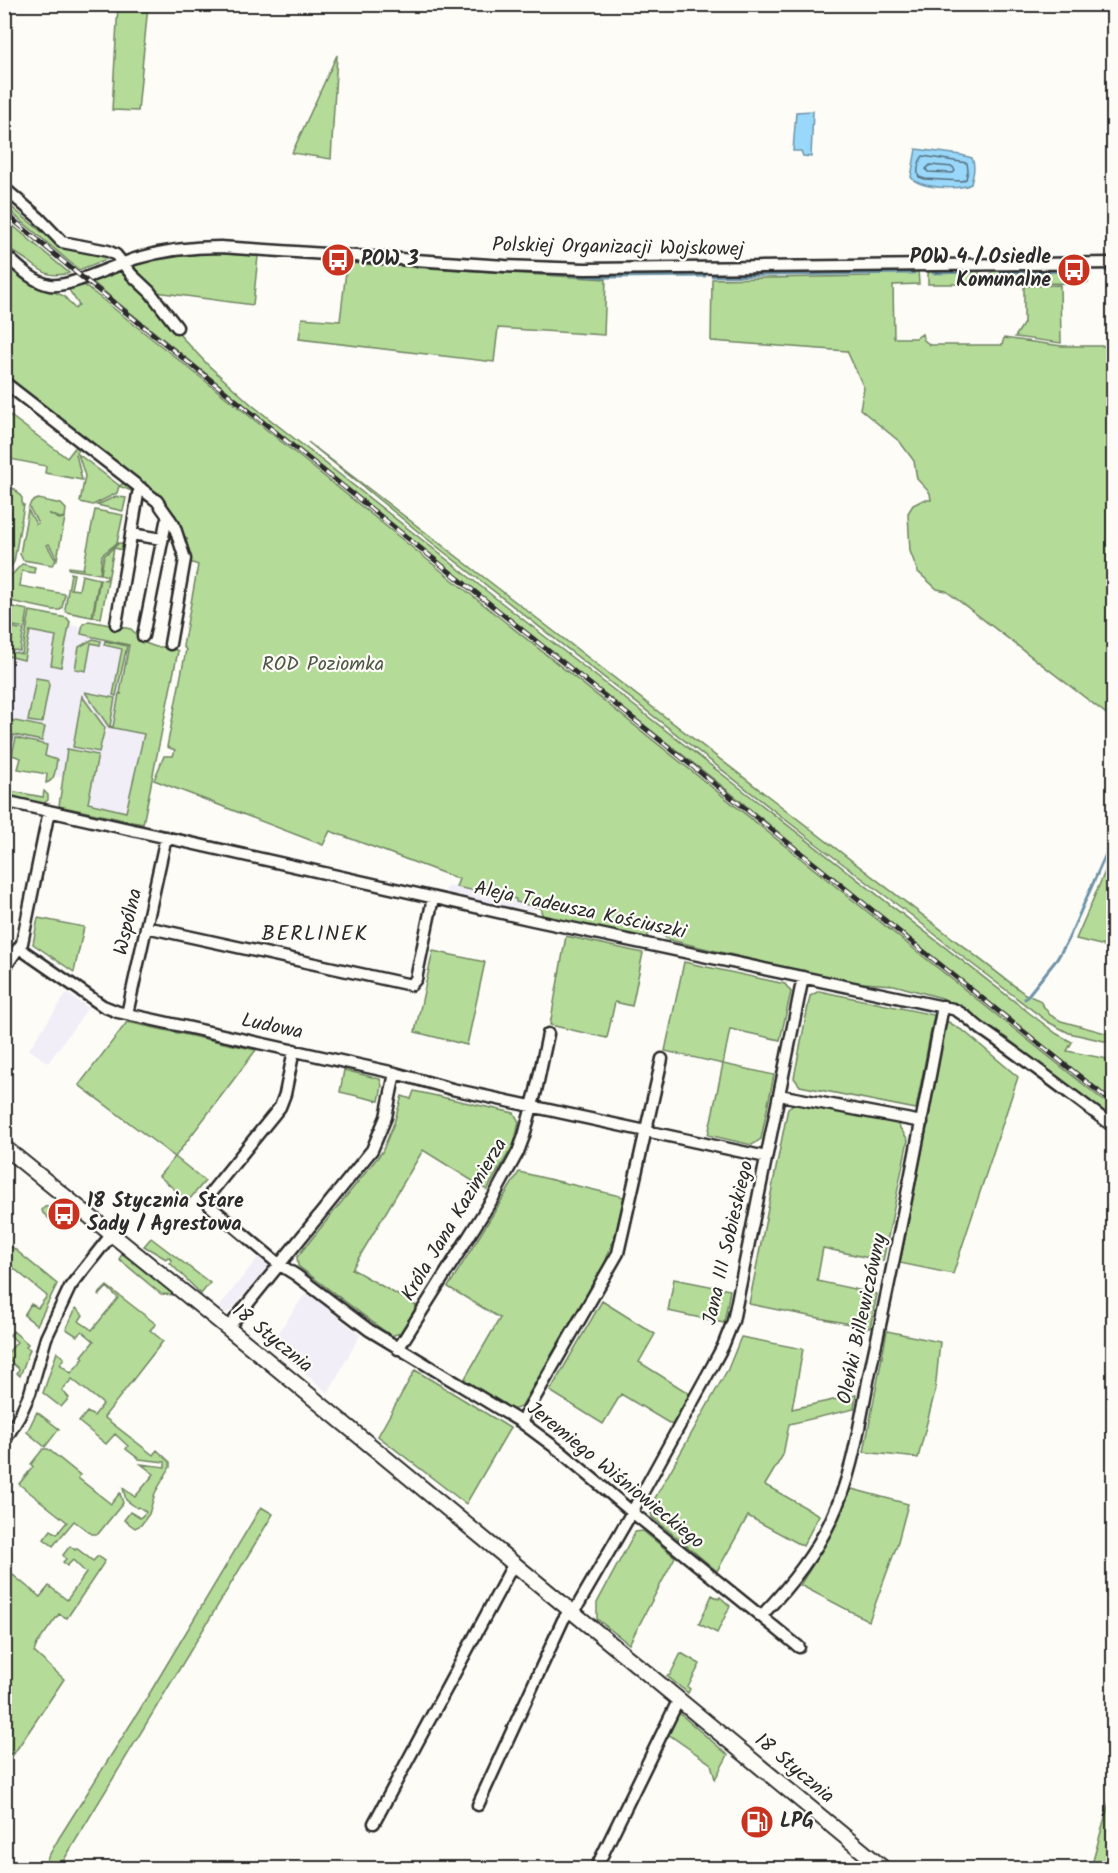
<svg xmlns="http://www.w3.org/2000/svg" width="1118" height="1873" viewBox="0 0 1118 1873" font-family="Kalam,sans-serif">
<rect width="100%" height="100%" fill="#fdfcf7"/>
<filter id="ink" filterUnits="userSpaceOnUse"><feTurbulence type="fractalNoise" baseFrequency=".0167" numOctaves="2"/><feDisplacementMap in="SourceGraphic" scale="12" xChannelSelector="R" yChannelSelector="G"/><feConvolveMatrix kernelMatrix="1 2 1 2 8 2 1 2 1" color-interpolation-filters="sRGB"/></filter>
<g filter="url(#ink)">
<!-- built -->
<path fill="#f2eef7" d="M8,615L95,629L123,642L179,652L143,820L60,803L65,778L18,769L21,758L9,755L10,751L5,749L4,634Z
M447,886L517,900L516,902L534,907L533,911L515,907L513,911L445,895Z
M67,993L88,1008L48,1063L29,1049Z
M259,1256L267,1262L268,1266L230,1311L226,1313L219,1307Z
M305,1294L317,1300L360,1335L328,1393L270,1345Z"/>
<!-- green -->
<path fill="#b4dc98" stroke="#708462" stroke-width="1.5" d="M118,5H148L138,111L112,110Z
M337,55L331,159L292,153Z
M4,201L58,245L112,257L79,270L5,207Z
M4,218L69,273C46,279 42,270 25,259C17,254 11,250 5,244Z
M213,253L258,256L253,305L156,292L134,267L136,264L159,258Z
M4,262L25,280L64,296L75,309L79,305L69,290L70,288L83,284L252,418L429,561L1113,1108V1125L959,1007L942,998L894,985L846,982L674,941L666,938L657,929L652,933L649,932L647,939L543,917L540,908L516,902V899L456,887L459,879L330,831L323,845L154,780L164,756H173L175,750L167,747L186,650L183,646L198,565L190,562L183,542L188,539L182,540C174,511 169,503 144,484L145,482L142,483L90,443V441L80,433L79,434L40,405L41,403L39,405L18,388V386L8,378H5Z
M347,263L606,279L604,335L498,328L494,362L299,339L302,318L340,321Z
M1057,268V271H1086L1088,274V283L990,284L991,274L993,269Z
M119,269L144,291L163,317L208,365L252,405L498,600L1032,1015L1057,1034L1072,1042L1067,1051L1113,1060V1101L794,845L716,781L557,657L90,280Z
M969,269V271H979L981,284H974V276L973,275L972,284H928V274L930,270Z
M870,270H918L919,284L893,285L894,338H916L922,334L924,340L930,345H1002L1004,338L1062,346H1113V719L946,591L937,589L918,572L910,551L908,513L913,505L923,500H931L930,493L917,479L914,461L900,442L860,409L864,388L847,351L711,341L712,279L870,276Z
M1060,285L1061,343L1015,337L1024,323V286Z
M4,411L67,458L77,445L81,447L76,454L82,480L45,473L46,466L5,458Z
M308,442L1025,994L1039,1000L1050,1015L1061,1021L1113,1035V1043L1069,1033L1048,1022L959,954L911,915L823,849L426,538Z
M78,454L120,486L125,481L132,487L134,492L119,486L117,493L93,505L80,502L85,476Z
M5,487L15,489L22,498V505H24L14,562L5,575V535H6L11,511L5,510Z
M117,496L118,497L126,498L123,511L97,505Z
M38,499L61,504L66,509L65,517L60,518L48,513L59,519L65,518L57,559L49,544L47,545L56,561L52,565L23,560L20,554L28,510L36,524L38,523L29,507L31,502Z
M95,510L123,515L117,543L102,555L100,574L69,569V567L83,569Z
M119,543L124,544L123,550L114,548L101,618L93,617L100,579L106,580L107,576L101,574L104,556Z
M22,564L35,567L34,573L22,571L20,586L65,594L62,608L60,610H53L5,600V582Z
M71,573L74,574L71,589L79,590L82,575L99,579L92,617L66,612L65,609Z
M8,606L28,610L25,628L8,625L5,643V624Z
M30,611L67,618L70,622L61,667L51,665L56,636L30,631L24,660L8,656L7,664L5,663V651L22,654Z
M89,621L131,629L145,643L156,647H170L178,651L143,824L59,806L67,749L98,755L88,803L126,812L144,734L109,727L85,692L115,698L110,726L113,727L119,694H122L120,693L129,645L81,634L83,624Z
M10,627L24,630L20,651L6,649Z
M93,639L101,641L100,645L91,643L86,671L75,669L79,647Z
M105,641L127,646L116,696L113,695L122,649L104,645Z
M36,678L48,680L49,685L42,723L28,721Z
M82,696L105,728L99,752L73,747Z
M5,719L45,727L42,741L14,735L10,750L5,749Z
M16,738L47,745L45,756L57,760C55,769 56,780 46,783L47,774L18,769L21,758L12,755Z
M5,790L43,797L44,791L48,795V800L43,804L5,794Z
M1113,853V948L1076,939Z
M38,918L84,927L74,972L33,944Z
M566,936L643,953L632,1006L615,1002L607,1038L550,1025Z
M433,951L485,962L467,1045L415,1032Z
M684,962L785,984L791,992L780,1040L730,1029L723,1064L774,1075L761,1139L752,1145L708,1135L723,1064L665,1051Z
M819,991L934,1015L916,1109L800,1086L794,1078L810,996Z
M945,1020L965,1032L1018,1077L953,1274L900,1263L930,1112L929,1098Z
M127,1022L256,1050L175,1157L79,1085Z
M344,1070L380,1079L382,1086L379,1101L340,1092Z
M414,1091L514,1113L519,1122L514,1144L487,1190L423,1150L352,1269L417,1306L400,1333L391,1336L298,1266L297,1257L382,1152L394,1123L402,1096L411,1099Z
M797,1102L896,1122L908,1140L883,1261L823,1248L817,1281L877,1294L870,1328L749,1304L788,1108Z
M175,1157L205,1181L188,1201L159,1176Z
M519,1172L624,1197L617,1229L605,1263L521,1407L512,1410L464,1380L500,1318L448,1287Z
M46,1206L69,1224L66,1228L60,1229L43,1213L42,1210Z
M151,1238L210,1283L201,1294L170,1263L172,1260L168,1257L166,1259L144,1246Z
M6,1242L57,1284L37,1325L24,1315L31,1304L38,1308L47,1296L5,1261V1244Z
M123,1253L174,1293L175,1295L161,1294L119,1259Z
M674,1279L730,1290L724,1323L668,1311Z
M107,1286L156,1324L150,1330L163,1341L104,1417L153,1455L157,1450L170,1462V1467L155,1493L149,1514L141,1525L135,1528L124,1520L130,1512L140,1518L146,1512L139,1507L137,1508L126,1500L123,1488L135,1497L154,1474L141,1464L165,1467V1462L139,1459L126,1449L128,1446L115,1434L106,1444L79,1422L87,1412L94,1416L103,1404L72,1379L62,1390L69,1398L61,1407L43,1393L57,1352L64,1358L60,1364L71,1373L84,1358L82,1356L94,1341L82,1331L77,1336L66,1329L76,1308L83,1315L79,1321L92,1330L118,1298L107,1287L99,1296L98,1295Z
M602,1301L655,1334L639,1362L690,1394L672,1425L621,1394L603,1424L550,1391Z
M13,1331L28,1344L26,1347L30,1349L20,1376L17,1373L19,1369L7,1359L5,1361V1352L7,1354L17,1342L10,1335Z
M887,1331L940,1342L935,1391L918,1458L864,1452Z
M741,1337L803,1349L792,1409L856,1395L854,1409L789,1424L783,1455L765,1485L819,1515L803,1546L748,1516L717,1571L652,1517L650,1507L728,1369Z
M415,1370L510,1428L466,1504L378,1436Z
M37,1412L59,1429L45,1447L27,1432Z
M43,1449H48L80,1475L78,1478L111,1504L120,1493L123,1503L98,1534H92L74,1521L53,1546L44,1539L51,1530L57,1534L67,1522L19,1484L33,1467L31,1464Z
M852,1489L908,1504L897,1545L869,1621L800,1585L819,1555Z
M261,1507L273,1514L59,1868H42L59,1838L139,1711Z
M643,1531L675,1557L629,1644L597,1619V1603L635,1532Z
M70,1546L75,1550L76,1548L93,1561L98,1556L105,1561L67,1618L59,1614L37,1644L34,1652L64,1679L13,1755L4,1751L5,1564L9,1568L8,1571L40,1597L49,1586L67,1600L86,1573L73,1560L67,1566L63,1562L66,1559L63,1555Z
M712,1595L719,1599L720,1597L730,1606L717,1633L699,1624Z
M681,1653L700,1664L688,1687L690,1689L688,1693L667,1676L670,1675Z
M679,1713L728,1755L715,1779L711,1764L668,1734Z
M1113,1788V1868H1091Z"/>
<!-- water -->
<path fill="#99d8fa" stroke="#6d93a7" stroke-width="1.5" d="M813,111L811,157L803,156L801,151H793L796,112Z
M916,149L961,155L972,158C976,166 973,175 971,184C960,190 919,189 911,177Z"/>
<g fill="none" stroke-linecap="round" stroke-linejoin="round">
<!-- shore -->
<path stroke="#57707e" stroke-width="1.5" d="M923,156L967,163L968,170L966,179L962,181L925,179L919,177C916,172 919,160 923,156Z
M930,165L953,167L955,171L953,173L928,172L926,169Z"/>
<!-- stream -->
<path stroke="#6d93a7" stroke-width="3" d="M1106,271H1114
M519,272L605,277L705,276
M1000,272L1080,271
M933,273L972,272
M712,276L914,273
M866,996L936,1012
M1025,999L1057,959L1067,942L1114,836"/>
<!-- street casing -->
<g stroke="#2b2b2b" stroke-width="15">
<path id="street" d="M4,188L39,218L62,242L108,251L116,255L132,275L150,292L177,327
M4,254C17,265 32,282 50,285C70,288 116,264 138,258C165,250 192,247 220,247L505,266L585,269L1114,263
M4,382L157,501L174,525L185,559L170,644
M131,534L162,539
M116,624L138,494L141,488
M143,636L166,522L170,519
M4,801L533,920L953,1009C966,1014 975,1026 987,1033C1030,1063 1072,1095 1114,1127
M146,927L411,985L416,979L433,898
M19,948L103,1006L118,1012L395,1073L452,1089L766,1157
M4,969L22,943L49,811
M127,1014L166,837
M294,1050L285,1094L280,1107L212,1191L208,1199L210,1206L280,1265L296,1275L369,1330L521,1422L560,1451L632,1512L799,1647
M779,1095L922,1122
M228,1328L372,1150L386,1117L395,1073
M398,1349L493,1198L518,1152L524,1136L536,1091L548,1034
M521,1422L618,1253L662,1059
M4,1442L19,1417L30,1393L46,1338L70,1287L111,1235
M574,1612L632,1512L709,1372L723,1346L733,1321L803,977
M762,1615C789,1587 814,1556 831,1520C855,1469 860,1417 872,1362C898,1244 921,1125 943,1006
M478,1805L563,1620L570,1610
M374,1823L514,1563
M596,1868L675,1707L680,1701"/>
</g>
<!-- secondary casing -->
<g stroke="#2b2b2b" stroke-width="18">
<path id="secondary" d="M4,1147L256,1351L883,1868"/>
</g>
<!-- street -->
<use href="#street" stroke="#fdfcf7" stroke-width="10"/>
<!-- secondary -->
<use href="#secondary" stroke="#fdfcf7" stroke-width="14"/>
<!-- rail casing -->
<g stroke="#2b2b2b" stroke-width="5">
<path id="rail" d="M4,212L78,274L1114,1104"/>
</g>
<!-- rail -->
<use href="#rail" stroke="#fdfcf7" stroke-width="3" stroke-dasharray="9" stroke-linecap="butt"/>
</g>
</g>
<!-- icons -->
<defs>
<g id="bus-disc" transform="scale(1.725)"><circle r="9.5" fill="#c8321e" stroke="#fdfcf7"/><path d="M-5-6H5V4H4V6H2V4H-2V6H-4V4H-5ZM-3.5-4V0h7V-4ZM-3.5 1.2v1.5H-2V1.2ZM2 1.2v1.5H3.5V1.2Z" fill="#fff"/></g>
<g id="fuel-disc" transform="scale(1.725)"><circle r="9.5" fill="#c8321e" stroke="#fdfcf7"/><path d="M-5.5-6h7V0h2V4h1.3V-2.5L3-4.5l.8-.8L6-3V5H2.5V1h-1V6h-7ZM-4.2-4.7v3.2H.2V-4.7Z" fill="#fff"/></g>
</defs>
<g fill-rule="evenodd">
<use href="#bus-disc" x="338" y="260"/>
<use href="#bus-disc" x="1074" y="270"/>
<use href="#bus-disc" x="64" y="1214"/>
<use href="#fuel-disc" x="757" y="1822"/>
</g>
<g text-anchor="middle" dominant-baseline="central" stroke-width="4.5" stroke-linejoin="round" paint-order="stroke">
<!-- street labels -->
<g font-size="20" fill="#2b2b2b" stroke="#fdfcf7">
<text transform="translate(618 248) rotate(1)">Polskiej Organizacji Wojskowej</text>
<text transform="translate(580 911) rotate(12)">Aleja Tadeusza Kościuszki</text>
<text transform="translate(129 922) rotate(-77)">Wspólna</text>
<text transform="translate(272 1027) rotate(12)">Ludowa</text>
<text transform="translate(455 1220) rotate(-59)">Króla Jana Kazimierza</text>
<text transform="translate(729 1243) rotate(-77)">Jana III Sobieskiego</text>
<text transform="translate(863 1319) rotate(-78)">Oleńki Billewiczówny</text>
<text transform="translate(272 1339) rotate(39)">18 Stycznia</text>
<text transform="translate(615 1476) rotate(39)">Jeremiego Wiśniowieckiego</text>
<text transform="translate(794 1769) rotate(40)">18 Stycznia</text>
</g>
<!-- poi labels -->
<g font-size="20" font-weight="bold" fill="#2b2b2b" stroke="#fdfcf7" text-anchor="start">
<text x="1051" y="258" text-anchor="end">POW 4 / Osiedle<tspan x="1051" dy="23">Komunalne</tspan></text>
<text x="361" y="260">POW 3</text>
<text x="87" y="1202">18 Stycznia Stare<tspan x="87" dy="23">Sady / Agrestowa</tspan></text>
<text x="780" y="1822">LPG</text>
</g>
<!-- park labels -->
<g font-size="20" fill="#4d5746" stroke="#fdfcf7">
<text x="323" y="665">ROD Poziomka</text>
</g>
<!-- neighbourhood labels -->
<g font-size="21" letter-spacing="1.5" fill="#2b2b2b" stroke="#fdfcf7">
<text x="315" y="934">BERLINEK</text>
</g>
</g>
<!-- margin -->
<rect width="1118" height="1873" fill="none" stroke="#fdfcf7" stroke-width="24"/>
<rect x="12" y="12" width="1094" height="1849" fill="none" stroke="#2b2b2b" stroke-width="2" filter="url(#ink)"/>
</svg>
